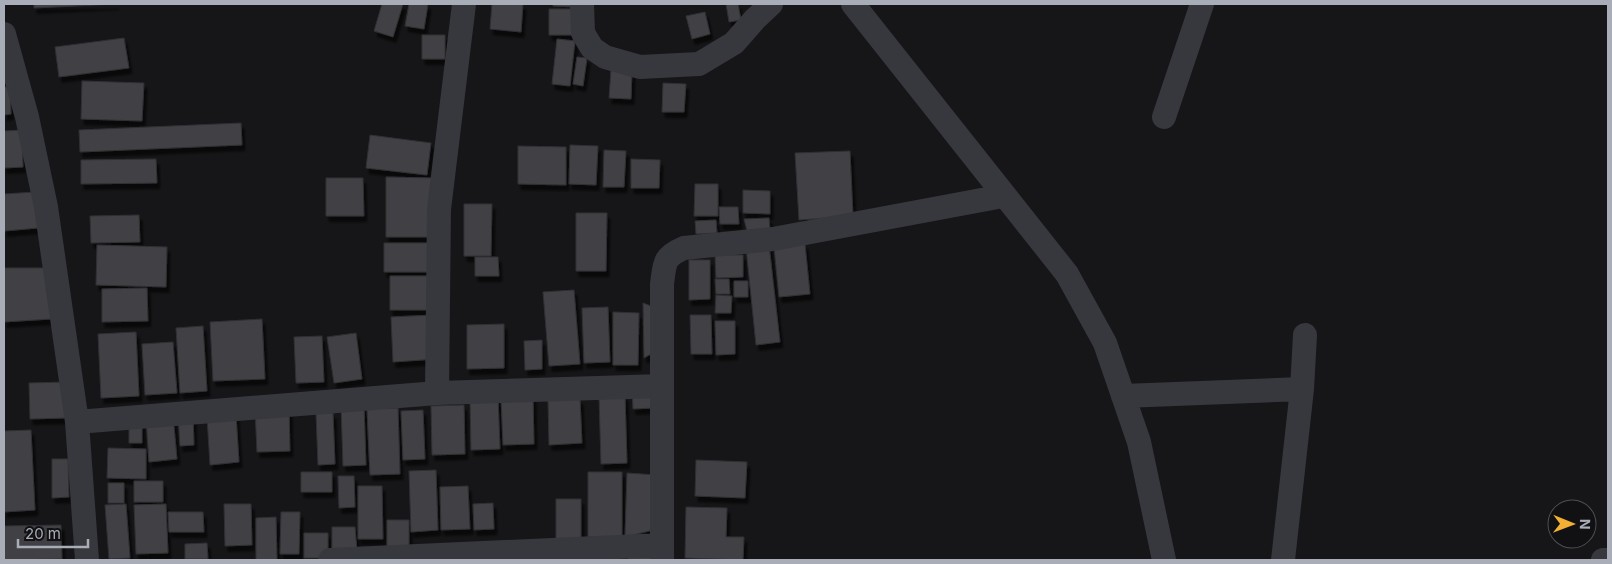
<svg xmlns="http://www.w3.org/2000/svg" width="1612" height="564" viewBox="0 0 1612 564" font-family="Inter,sans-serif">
<defs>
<filter id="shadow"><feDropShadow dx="3" dy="5.5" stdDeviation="1" flood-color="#0009"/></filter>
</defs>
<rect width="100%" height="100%" fill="#161618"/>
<!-- building -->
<path fill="#404145" stroke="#303034" filter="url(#shadow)" d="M34,4H116L34,8Z
M382,4H403L393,37L374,31Z
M409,4H428L424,29L405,26Z
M492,4H523L521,32L490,29Z
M553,4H575V7L553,6Z
M726,4H738L741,20L729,22Z
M549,9H577V35H549Z
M705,12L710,34L692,39L686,16Z
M422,35H445V59H422Z
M124,38L129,68L59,77L55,47Z
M557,39L575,41L570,86L552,84Z
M577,57L587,58L583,86L573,84Z
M611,70L632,71L631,99L609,98Z
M82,81L144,83L142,121L81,119Z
M663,83L686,84L684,112H662Z
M4,87H10L11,114L4,115Z
M241,123L242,145L80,152L79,130Z
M22,130L23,167L4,168V131Z
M370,135L431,143L427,175L366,168Z
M570,145L598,146L596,185L569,184Z
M518,146L566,147V185L518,184Z
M604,150L626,151L624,187H603Z
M850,151L853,216L799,220L795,153Z
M156,159L157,183L81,184V160Z
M631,159L660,160L659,188H631Z
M386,177L432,178V237H386Z
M326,178H363L364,216H326Z
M695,184H718V216H694Z
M743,190L770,191V214L743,213Z
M35,192L38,228L4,231V194Z
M464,204H492L491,256H464Z
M719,207H738L739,224H720Z
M576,213H607L606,271H576Z
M139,215L140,242L91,243L90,216Z
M769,218L770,230L747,231L744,219Z
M716,220L717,233L696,234L695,221Z
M384,243H430V272H384Z
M805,244L810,294L779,297L774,247Z
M97,245L167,247L166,287L96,285Z
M769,245L780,342L756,345L746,247Z
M715,255H743V277L716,278Z
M475,257H498L499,276H475Z
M689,260H710V299L689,300Z
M4,268H47L51,319L4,322Z
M390,276H434L433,310H390Z
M715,279H729L730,294H716Z
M734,281H748V297H734Z
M147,288L148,321L102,322V289Z
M574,290L580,364L549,366L543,292Z
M716,295L732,296L731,313H715Z
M643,303L659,309L658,350L644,358Z
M608,307L610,362L584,363L582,308Z
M613,312L639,313L638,365H613Z
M434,315L436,359L393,362L391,317Z
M690,315H711L712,354H691Z
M262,319L265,379L213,381L210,322Z
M715,321H735V354L716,355Z
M504,324V368L467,369V325Z
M203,326L207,391L180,393L176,328Z
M136,332L139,396L101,398L98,334Z
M356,333L362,379L334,383L327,337Z
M322,336L324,382L296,383L294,337Z
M542,340V369L525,370L524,341Z
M173,342L177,393L145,395L142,344Z
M65,382L66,418L30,419L29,383Z
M632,387H653L654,408L633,409Z
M625,395L627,463L601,464L599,396Z
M533,396L534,444L503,445L501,397Z
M498,397L500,449L471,450L470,398Z
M580,399L582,443L549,445L548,400Z
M341,405H364L366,465L343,466Z
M464,405L465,454L432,455L431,406Z
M289,408L290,451L257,452L255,409Z
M398,408L400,474L370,475L367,409Z
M423,410L425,459L403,460L401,411Z
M316,413H333L335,464L318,465Z
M178,414H193L194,445L180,446Z
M236,415L239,462L210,465L207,417Z
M173,416L177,459L149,462L146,418Z
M129,422H142V443H129Z
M31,430L35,510L4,512V431Z
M108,448L146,449V479L107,478Z
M52,459H68L69,497L52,498Z
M696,460L747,462L745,498L695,496Z
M436,470L438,530L411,532L409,471Z
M301,472H332V492H301Z
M588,472H622V537H588Z
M627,473L657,475L661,528L625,537Z
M338,476H354L355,507L339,508Z
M134,481H163V502H134Z
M108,483H124V503H108Z
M358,486H382L383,539H358Z
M468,486L470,529L441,530L440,487Z
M556,499H581V541H556Z
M493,503L494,529L474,530L473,504Z
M126,504L130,558L109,559L105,505Z
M166,504L168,553L136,554L134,505Z
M224,504H251L252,545L225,546Z
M686,507L727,508L726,537H744L743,560L685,558Z
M168,512H203L204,532H169Z
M281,512H300L299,554H280Z
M276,517L277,560H256V518Z
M387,520H409V551H387Z
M61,525L62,559L4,560V526Z
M332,527H355L357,551L332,552Z
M304,533H328V558H304Z
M207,543L208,559H185V544Z
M628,555L662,559V560H628Z"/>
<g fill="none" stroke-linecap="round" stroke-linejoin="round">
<!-- minor -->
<path stroke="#37383d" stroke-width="24" d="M582,4L583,33L592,48L605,57L640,67L699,64L734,43L755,19L771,4
M853,4L1067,274L1105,343L1139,442L1164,560
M4,34L27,117L46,207L77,422L87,560
M1164,117L1202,4
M437,393L439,209L464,4
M1123,396L1302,389
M77,422L437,393L662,386
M330,560L662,545
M662,560V284C665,263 663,257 684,248L773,239L1003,196
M1283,560L1302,389L1305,335
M1603,560H1608"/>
</g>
<!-- border -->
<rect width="1612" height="564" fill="none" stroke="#a8adb8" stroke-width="10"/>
<!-- north arrow -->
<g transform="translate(1572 524) rotate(91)"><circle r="24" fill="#111113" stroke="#4d4f55"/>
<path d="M0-4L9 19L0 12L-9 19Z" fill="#f2b134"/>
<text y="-8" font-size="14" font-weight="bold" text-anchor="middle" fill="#a8adb8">N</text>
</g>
<!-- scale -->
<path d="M18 539v8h70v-8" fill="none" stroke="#a8adb8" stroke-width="2.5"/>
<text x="25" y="539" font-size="15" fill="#a8adb8" stroke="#111113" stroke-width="4" paint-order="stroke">20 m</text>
</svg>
